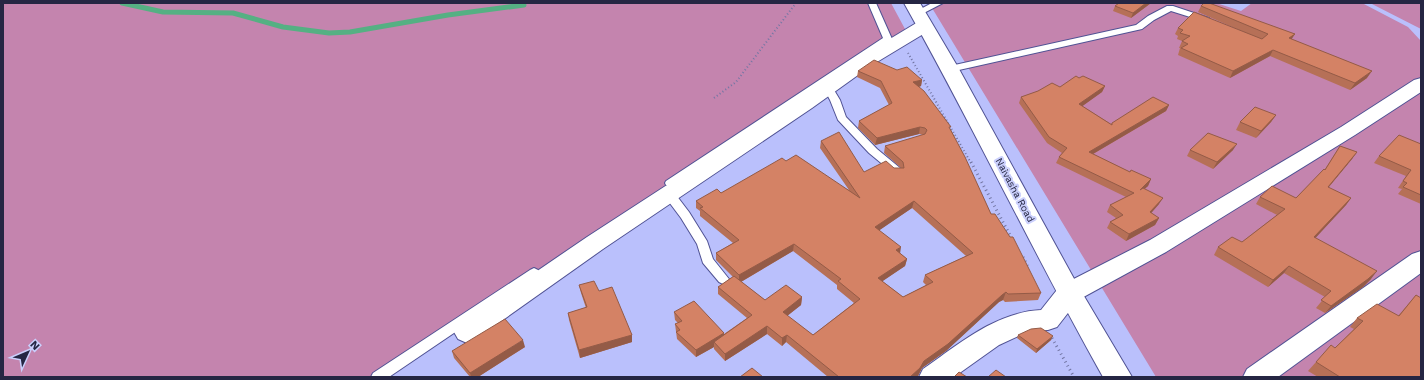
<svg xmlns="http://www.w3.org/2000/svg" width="1424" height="380" viewBox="0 0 1424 380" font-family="'Work Sans',sans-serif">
<rect width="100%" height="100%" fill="#bac0fc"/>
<!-- green -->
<path fill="#c484ae" d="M3,3H891L905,29L388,377H3Z
M929,3H1216L1241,11L1252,3H1362L1408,27L1421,41V377H1156Z
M1370,3H1421V29Z"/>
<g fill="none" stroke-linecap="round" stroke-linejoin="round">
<!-- stream -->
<path stroke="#55b083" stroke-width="5" d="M122,3L163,12L233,13L283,27L329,33L350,32L448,15L524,5"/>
<!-- lane casing -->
<g stroke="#505294" stroke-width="2">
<path id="lane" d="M868,3H876L892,39L891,41L674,185H666L665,183L666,181L883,38Z
M932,3H943L920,15H914L913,13Z
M1167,6H1173L1209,18L1210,20L1206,22L1171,11L1154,20L1142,29L950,72L945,69L950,66L1136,25L1148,16Z
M828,84L831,85L840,100L846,117L877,149L900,168L901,170L900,172H892L869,153L838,120L830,100L823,87Z
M669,190L673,191L689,212L707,241L713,259L729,279L727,282L723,284L719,282L703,263L697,244L681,218L663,194L665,191Z
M534,268L538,270L540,273L538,276L389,377H371L373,373L530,270Z"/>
</g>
<!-- street casing -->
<g stroke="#505294" stroke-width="2">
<path id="street" d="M924,21L930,22L932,26L930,30L872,65L812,108L603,249L476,339L467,343L458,339L454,332L458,325L587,237L798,100L860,57L918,22Z
M1421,78V92L1355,135L1166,252L1078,300L1057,327L1048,330L1029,331L999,345L954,377H919L923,369C959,344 996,312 1041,310L1060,286L1150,240L1341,127L1414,80Z
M1421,251V273L1278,377H1243L1247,369L1412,254Z"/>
</g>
<!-- secondary casing -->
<g stroke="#505294" stroke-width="2">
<path id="secondary" d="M904,3H920L959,69L1078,286L1132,377H1103C1034,254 973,126 904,3Z"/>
</g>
<!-- path-far1 -->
<path stroke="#7376a4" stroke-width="2" stroke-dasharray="1 2.5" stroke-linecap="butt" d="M908,53L971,163
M714,98L736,82L796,3"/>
<!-- path -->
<path stroke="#7376a4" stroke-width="3" stroke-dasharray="1 3.5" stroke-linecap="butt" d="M971,162L1012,239
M1023,257L1028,267
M1052,338L1074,377"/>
<!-- lane -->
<use href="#lane" fill="#fff" fill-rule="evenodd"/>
<!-- street -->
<use href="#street" fill="#fff" fill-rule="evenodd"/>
<!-- secondary -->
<use href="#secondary" fill="#fff" fill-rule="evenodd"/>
</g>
<!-- wall -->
<path fill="#b67057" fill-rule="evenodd" d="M1119,3H1151L1131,18L1113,11L1115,6Z
M1201,6L1295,34L1291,39L1367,78L1350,90L1270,56L1230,78L1178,55L1180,48H1179L1182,41L1177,39L1178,36L1175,34L1178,28L1246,33L1198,12Z
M897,70L922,80L921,86L919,87L951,130L991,214L1041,293L1038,300L1005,302L1003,300L999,302L946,351L922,368L918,376L916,377H828L786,342L782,346L767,334L725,361L714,349V347L696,357L677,339L675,324L678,323L675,320L674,312L724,334L747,318L718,294V287L733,277L716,260V253L733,243L700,216V211L696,208V201L721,193L786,161L849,190L820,148L821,141L864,172L901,168L884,153L885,146L923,135L919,134L875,145L858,128L859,121L889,105L880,88L857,77L858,71ZM912,208L966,256L925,275L923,282L926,285L903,297L882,281L905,266L907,259L900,253L879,230ZM793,251L837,285V289L854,303L813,335L787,316L801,305L802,297L765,300L741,282Z
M1079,78L1105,86L1102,92L1082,106L1111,124L1112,123L1169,105L1166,111L1093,154L1130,172L1151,179L1148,186L1144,189L1159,204L1151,213L1159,218L1155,225L1126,241L1107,228L1110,222L1116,218L1107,212L1110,205L1126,197L1056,163L1059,157L1062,153L1047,143L1019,103L1021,97L1060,87Z
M1276,115L1271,122L1256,138L1236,130L1240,122Z
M1421,144V204L1398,194L1402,189L1398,188L1406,176L1374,163L1379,156Z
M1340,146L1357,152L1352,159L1328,188L1351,198L1346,205L1315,238L1371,279L1363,287L1325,313L1316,308L1325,297L1284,273L1268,287L1214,255L1218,247L1242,242L1277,215L1256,204L1260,197L1296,198L1325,169Z
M1190,150H1233L1213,169L1187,156Z
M579,285L599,291L632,335V342L580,358L569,320L568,313L586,308L581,293Z
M1416,295L1421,377H1318L1308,371L1316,362L1335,348L1354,329L1350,327L1357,318L1398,316Z
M1018,335L1051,340L1036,353L1017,338Z
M525,347L478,377H470L454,358L452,351Z"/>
<!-- shaded-wall -->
<path fill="#945b47" d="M1146,3H1151L1131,18L1133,13Z
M1295,34L1291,40L1289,38Z
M1273,50L1270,56L1230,78L1233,71Z
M1372,71L1367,78L1350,90L1355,83Z
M922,80L921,86L912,89L913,82Z
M1105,86L1102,92L1077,110L1079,104Z
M1169,105L1166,111L1086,158L1089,152Z
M1276,115L1271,122L1256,138L1261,131Z
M920,127L919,134L875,145L877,138Z
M1237,144L1233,150L1213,169L1217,162Z
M1357,152L1352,159L1323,194L1328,187Z
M1151,179L1148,186L1137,196L1140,190Z
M1163,198L1159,204L1146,219L1150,212Z
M1351,198L1346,205L1309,245L1314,237Z
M914,201L912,208L874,234L875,227Z
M1159,218L1155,225L1126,241L1129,234Z
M794,244L793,251L739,283V275Z
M901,247L900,254L896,250Z
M907,259L905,266L877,285L878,278Z
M1289,266L1284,273L1268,287L1273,280Z
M1377,271L1371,279L1363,287L1325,313L1331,306Z
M1006,292L1003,300L999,302L946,351L922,368L918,376L916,377H910L924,361L1002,295Z
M802,297L801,305L782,320L783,312Z
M767,326V334L725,361V354Z
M724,333V341L714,342V347L696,357V350Z
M632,335V342L580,358L579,350Z
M787,335L786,342L782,346V338Z
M1053,336L1051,340L1036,353L1037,349Z
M523,340L525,347L478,377H471L470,373Z"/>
<!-- building -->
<path fill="#d48265" stroke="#945b47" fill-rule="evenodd" d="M1119,3H1146L1133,13L1115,6Z
M1204,3H1209L1295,34L1289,38L1372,71L1355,83L1273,50L1233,71L1181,48L1188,44L1182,41L1190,36L1180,33L1183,30L1178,28L1194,12L1262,39L1268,34L1201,6Z
M874,60L897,70L907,67L922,80L913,82L924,91L951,127H949L965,157L991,214H995L1010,237H1013L1041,293L1008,294L1006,292L1002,295L948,344L924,361L920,368L910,377H839L787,335L782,338L767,326L725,354L714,342L752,315L718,287L734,276L765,300L786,285L802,297L783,312L813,335L860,299L838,281L841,279L794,244L739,275L716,253L739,240L700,208L703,207L696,201L717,189L721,193L782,158L786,161L796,155L860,198L821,141L839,132L864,172L886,161L894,168H904L903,162L885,146L925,134L927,130L925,128L920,127L877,138L859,121L892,103L881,81L858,71ZM914,201L973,253L925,275L933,282L903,297L878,278L907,259L896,250L901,247L875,227Z
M1076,76L1079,78L1083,76L1105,86L1079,104L1112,125V123L1153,97L1169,105L1089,152L1130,172L1131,170L1151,179L1140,190L1143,188L1163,198L1150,212L1159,218L1129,234L1110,222L1123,215L1110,205L1134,193L1059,157L1067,148L1049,137L1021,97L1038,91L1052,83L1060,87Z
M1255,107L1276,115L1261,131L1240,122Z
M1208,133L1237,144L1217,162L1190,150Z
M1399,135L1421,144V195L1403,187L1407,183L1403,181L1411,170L1379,156Z
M1340,146L1357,152L1328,187L1351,198L1314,237L1377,271L1368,279L1331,306L1321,300L1331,291L1289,266L1273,280L1218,247L1232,237L1242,242L1285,209L1260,197L1272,186L1296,198L1324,169L1325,170Z
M594,281L599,291L612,287L632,335L579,350L568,313L587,307L579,285Z
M1416,295L1421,298V377H1340L1316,362L1331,345L1335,348L1363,321L1357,318L1377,304L1399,316Z
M694,301L724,333L696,350L676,332L680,330L675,324L682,321L674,312Z
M505,319L523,340L470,373L452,351Z
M1041,328L1053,336L1037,349L1018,335L1031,329Z
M752,368L763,377H740Z
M996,370L1006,377H988Z
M959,372L967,377H954Z"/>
<g text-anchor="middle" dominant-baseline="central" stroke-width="4" stroke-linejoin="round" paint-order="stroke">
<!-- street labels -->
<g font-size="10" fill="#252643" stroke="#cacffc">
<text transform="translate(1015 190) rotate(62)">Naivasha Road</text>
</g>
</g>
<!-- border -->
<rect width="1424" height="380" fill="none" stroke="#252643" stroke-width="8"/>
<!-- north arrow -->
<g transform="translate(28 352) rotate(46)" stroke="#cacffc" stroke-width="3" paint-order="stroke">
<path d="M0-3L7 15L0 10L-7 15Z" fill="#252643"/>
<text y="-6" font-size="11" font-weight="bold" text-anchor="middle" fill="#252643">N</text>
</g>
</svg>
